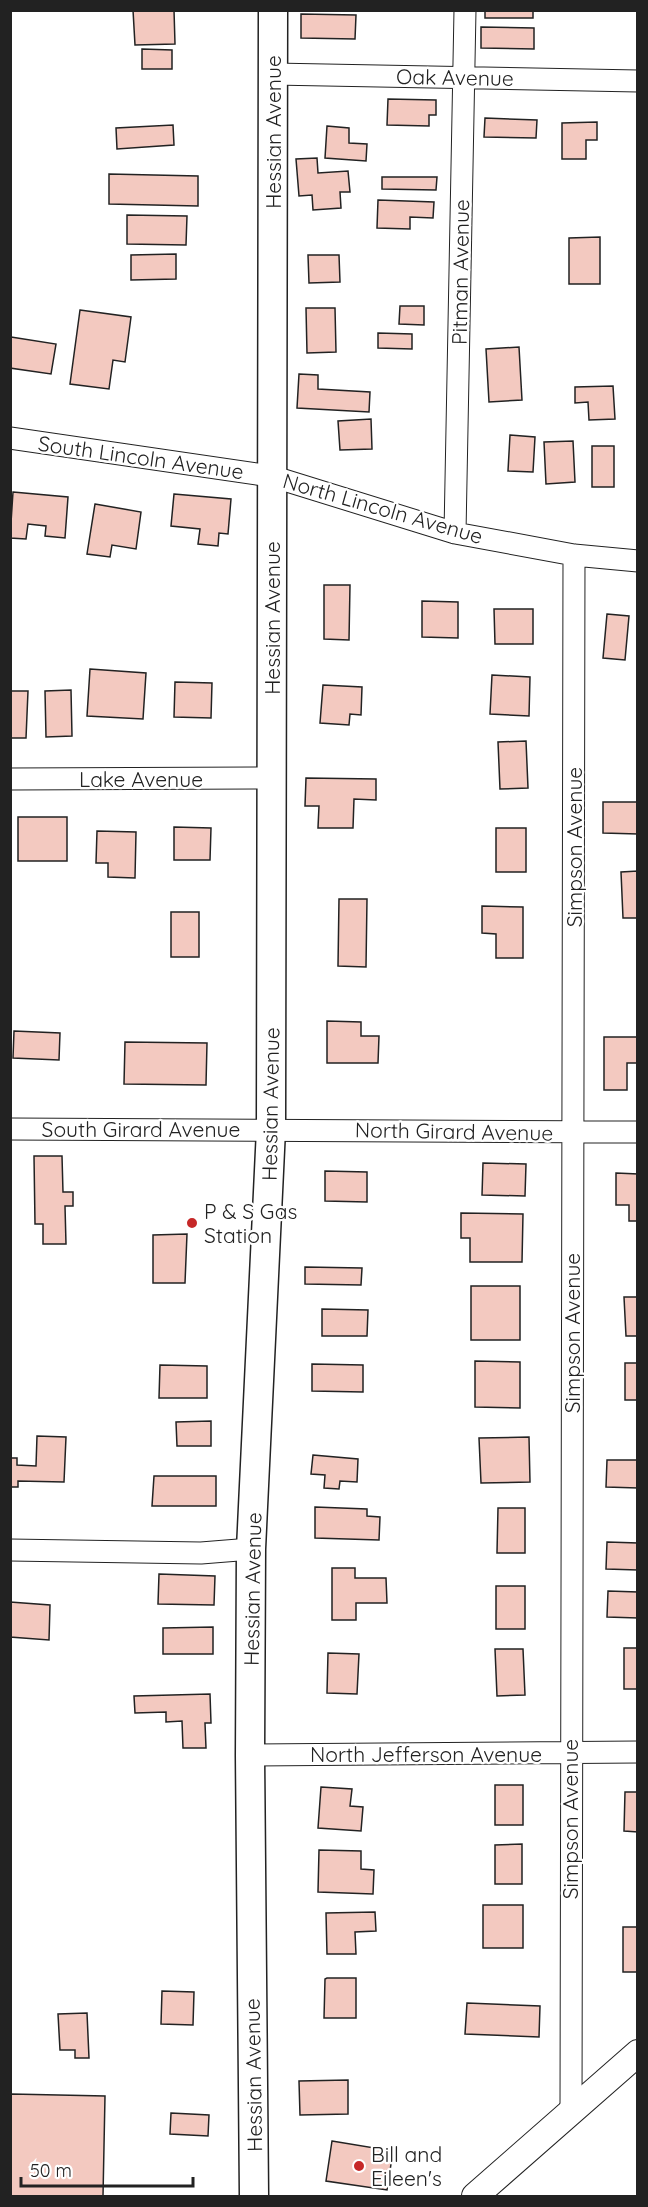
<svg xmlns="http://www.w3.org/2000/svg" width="648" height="2207" viewBox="0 0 648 2207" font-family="Quicksand,sans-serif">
<rect width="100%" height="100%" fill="#fff"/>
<!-- building -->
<path fill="#f3c9c0" stroke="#222" stroke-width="1.5" d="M133,10H174L175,44L135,45Z
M485,10H533V18H485Z
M301,14L356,15L355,39L301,38Z
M481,27L534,28V49L481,48Z
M142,49L172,50V69H142Z
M388,99L436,100V115H429V126L387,125Z
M485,118L537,120L536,138L484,137Z
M597,122V140H586V159H562V123Z
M173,125L174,145L117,149L116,128Z
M327,126L349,128V143L367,144L366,161L325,158Z
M317,158L318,173L348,171L350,192H340L341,208L313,210L312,195L299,196L296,159Z
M109,174L198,176V206L109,204Z
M382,177H437L436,190L382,189Z
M378,200L434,202L433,218L410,217V229L377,228Z
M127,215L187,216L186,245L127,244Z
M600,237V284H569V238Z
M176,254V279L131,280V255Z
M308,255H339L340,282L309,283Z
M400,306H424V325L399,324Z
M306,308H335L336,352L307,353Z
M80,310L131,317L125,362L113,360L109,389L70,384Z
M378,333L412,334V349L378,348Z
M11,337L56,344L51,374L10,368Z
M519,347L522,400L489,402L486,349Z
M299,374L318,375V389L370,392L369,412L297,408Z
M613,386L615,419L589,420L588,402L575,403V387Z
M371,419L372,449L340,450L338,421Z
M510,435L535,437L533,472L508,471Z
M573,441L575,482L546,484L544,442Z
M592,446H614V487H592Z
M13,492L68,497L65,538L45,536L46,526L28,524L26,539L10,538Z
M174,494L231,499L228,534L219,533L218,546L198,544L200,529L171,526Z
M95,504L141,512L136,549L112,545L110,557L87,554Z
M324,585H350L349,640L324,639Z
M422,601L458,602V638L422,637Z
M494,609H533V644H495Z
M607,614L629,616L625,660L603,658Z
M90,669L146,673L143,719L87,716Z
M492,675L530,677L529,716L490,714Z
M175,682L212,683L211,718L174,717Z
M323,685L362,687L361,715L350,714L349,725L320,723Z
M71,690L72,736L46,737L45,691Z
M10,691H28L26,738H10Z
M526,741L528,788L500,789L498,742Z
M306,778L376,779V800L354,799L353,828H318L319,806H305Z
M603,802H638V834L603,833Z
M18,817H67V861H18Z
M174,827L211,828L210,860H174Z
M496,828H526V872H496Z
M97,831L136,832L135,878L108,877V863H96Z
M638,871V918H623L621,872Z
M339,899H367L366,967L338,966Z
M482,906L523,907V958H496V934L482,933Z
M171,912H199V957H171Z
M327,1021L361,1022V1036H379L378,1063H327Z
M14,1031L60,1033L59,1060L13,1058Z
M604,1037H638V1063H627V1090H604Z
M125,1042L207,1043L206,1085L124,1084Z
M34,1156H62L63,1192H73V1206H65L66,1244H43V1224H35Z
M483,1163L526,1164L525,1196L482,1195Z
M325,1171L367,1172V1202L325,1201Z
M616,1173L638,1174V1221H629V1205H616Z
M461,1213L523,1214L522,1262H470V1238H461Z
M187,1234L185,1283H153V1235Z
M305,1267L362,1268L361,1285L305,1284Z
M471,1286H520V1340H471Z
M624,1297H638V1336H626Z
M322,1309L368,1310L367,1336H322Z
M475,1361L520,1362V1408L475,1407Z
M625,1363H638V1400H625Z
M312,1364L363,1365V1392L312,1391Z
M160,1365L207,1366V1398H159Z
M211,1421V1446H177L176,1422Z
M37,1436L66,1437L64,1482L18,1481V1487H10V1458H17V1465L36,1466Z
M529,1437L530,1482L481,1483L479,1438Z
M313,1455L358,1459L357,1482L340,1481L339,1489L324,1488L325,1475L311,1474Z
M607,1460H638V1488L606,1487Z
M154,1476H216V1506H152Z
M315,1507L367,1509V1516L380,1517L379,1540L315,1538Z
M498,1508H525V1553H497Z
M607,1542L638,1543V1570L606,1569Z
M332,1568H355V1578H386L387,1603H356V1620H332Z
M159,1574L215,1576L214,1605L158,1604Z
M496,1586H525V1629H496Z
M608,1591L638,1592V1618L607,1617Z
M10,1602L50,1605L49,1640L10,1637Z
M213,1627V1654H163V1628Z
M624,1648H638V1689H624Z
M495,1649H523L525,1695L497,1696Z
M328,1653L359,1654L357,1694L327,1693Z
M210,1694L211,1723H205L206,1748H183L182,1721L166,1722V1712L135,1713L134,1696Z
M495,1785H523V1825H495Z
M321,1787L352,1789L350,1806L363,1807L361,1831L318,1828Z
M625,1792H638V1832L624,1831Z
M522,1844V1884H495V1845Z
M319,1850L361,1851V1869L374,1870L373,1894L318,1892Z
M483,1905H523V1948H483Z
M375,1912L376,1931L355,1932L356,1954H327L326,1913Z
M623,1927H638V1972H623Z
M327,1978H356V2018H324L325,1979Z
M162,1991L194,1992L193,2025L161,2024Z
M467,2003L540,2006L539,2037L465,2034Z
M87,2013L89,2058H75V2050H60L58,2014Z
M348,2080V2114L300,2115L299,2081Z
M11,2094L105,2096L103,2196H10Z
M171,2113L209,2115L208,2136L170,2134Z
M332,2141L393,2151L387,2190L326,2181Z"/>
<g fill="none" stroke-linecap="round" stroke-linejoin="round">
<!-- minor casing -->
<g stroke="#222" stroke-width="23">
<path id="minor" d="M273,74L638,81
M10,438L271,476L455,533L574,555L638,561
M455,533L465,10
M10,779L272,778
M10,1129L638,1132
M10,1550L201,1553L251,1549
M250,1755L638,1752
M571,2111L574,555"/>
</g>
<!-- tertiary casing -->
<g stroke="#222" stroke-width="28">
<path id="tertiary" d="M475,2196L638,2053"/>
</g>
<!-- secondary casing -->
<g stroke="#222" stroke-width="31">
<path id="secondary" d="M254,2196L250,1755L251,1549L271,1129L273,10"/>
</g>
<!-- minor -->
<use href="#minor" stroke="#fff" stroke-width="21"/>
<!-- tertiary -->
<use href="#tertiary" stroke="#fff" stroke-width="26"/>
<!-- secondary -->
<use href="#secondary" stroke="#fff" stroke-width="28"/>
</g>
<!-- markers -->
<g fill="#c62828" stroke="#fff" stroke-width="2">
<circle cx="192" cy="1223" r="6"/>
<circle cx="359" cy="2166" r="6"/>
</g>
<g text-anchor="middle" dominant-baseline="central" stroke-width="4.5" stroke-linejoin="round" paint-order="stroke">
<!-- street labels -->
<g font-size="21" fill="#222" stroke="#fff">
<text transform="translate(455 77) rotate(1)">Oak Avenue</text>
<text transform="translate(273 132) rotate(-90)">Hessian Avenue</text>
<text transform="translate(460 272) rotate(-89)">Pitman Avenue</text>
<text transform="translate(141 457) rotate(8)">South Lincoln Avenue</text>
<text transform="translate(383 508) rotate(16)">North Lincoln Avenue</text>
<text transform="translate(272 618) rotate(-90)">Hessian Avenue</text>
<text x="141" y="779">Lake Avenue</text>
<text transform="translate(574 847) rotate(-90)">Simpson Avenue</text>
<text transform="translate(270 1104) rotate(-89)">Hessian Avenue</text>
<text x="141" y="1129">South Girard Avenue</text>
<text transform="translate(454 1131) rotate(1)">North Girard Avenue</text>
<text transform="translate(572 1333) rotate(-90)">Simpson Avenue</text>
<text transform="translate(252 1589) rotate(-89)">Hessian Avenue</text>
<text x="426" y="1754">North Jefferson Avenue</text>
<text transform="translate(570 1819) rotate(-90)">Simpson Avenue</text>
<text transform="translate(253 2075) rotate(-91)">Hessian Avenue</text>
</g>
<!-- poi labels -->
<g font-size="21" fill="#222" stroke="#fff" text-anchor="start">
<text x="204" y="1211">P &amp; S Gas<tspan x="204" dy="24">Station</tspan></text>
<text x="371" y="2154">Bill and<tspan x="371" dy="24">Eileen's</tspan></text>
</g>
</g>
<!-- border -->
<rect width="648" height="2207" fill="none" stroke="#222222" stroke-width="24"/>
<!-- scale -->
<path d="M21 2177v9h172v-9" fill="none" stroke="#222222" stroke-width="3"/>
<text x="30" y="2177" font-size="18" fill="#222222" stroke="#ffffff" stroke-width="4.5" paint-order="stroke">50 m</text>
</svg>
